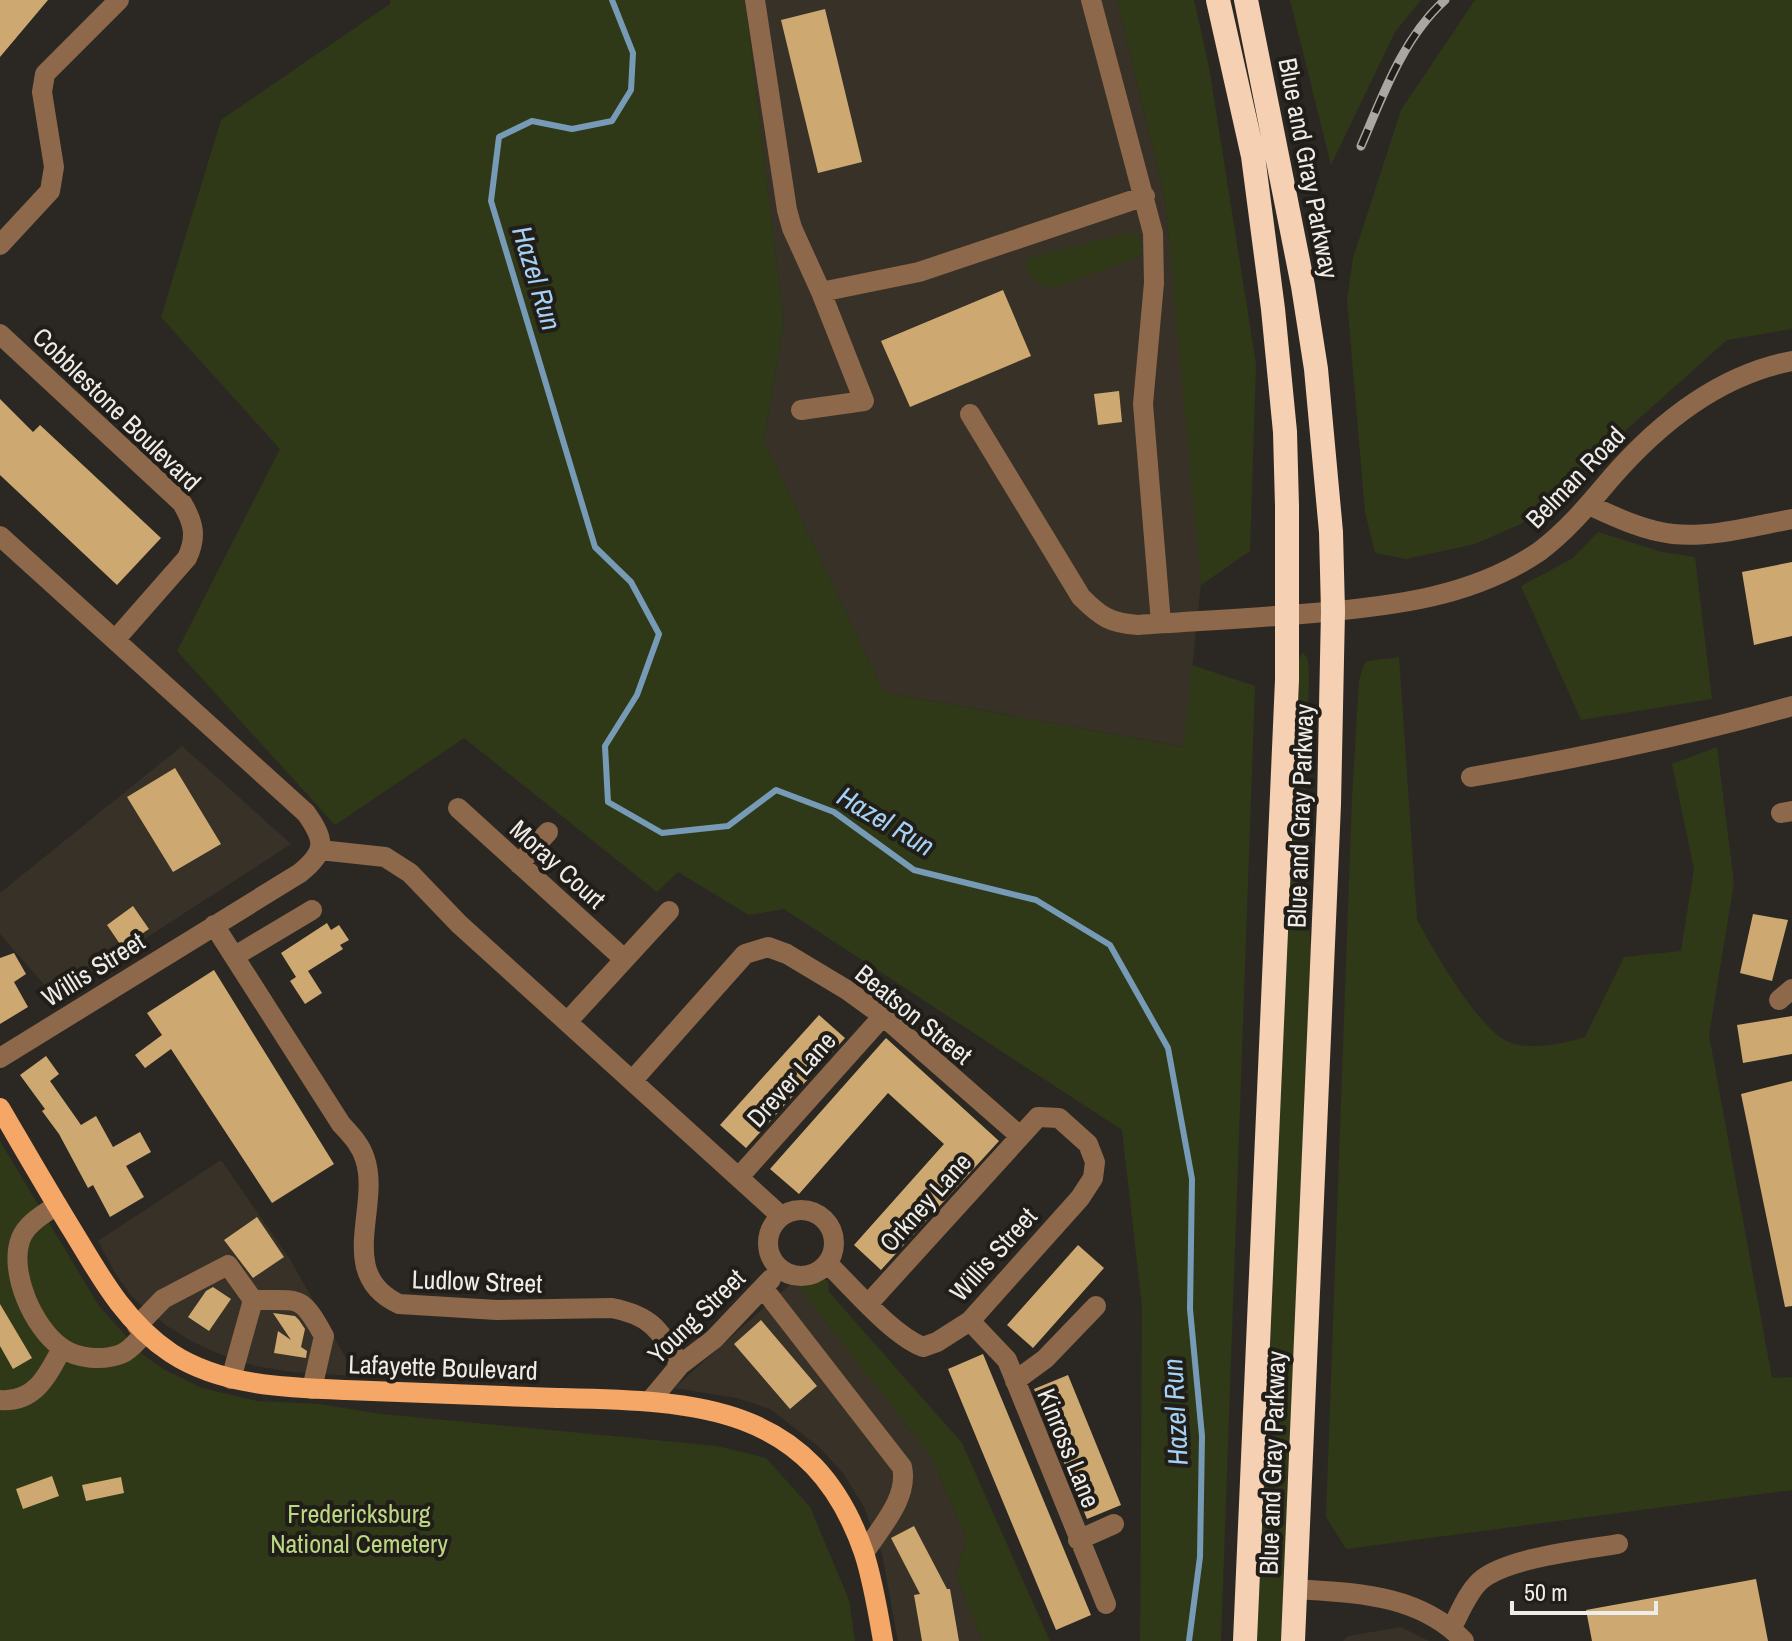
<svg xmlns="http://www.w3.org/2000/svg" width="1792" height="1641" viewBox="0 0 1792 1641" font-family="'Archivo Narrow',sans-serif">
<rect width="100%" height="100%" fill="#2b2823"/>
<!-- built -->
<path fill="#383127" d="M745,0H1117L1165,200L1202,573L1184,747L884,692L764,441L784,322Z
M182,746L291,844L55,997L0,934V893Z
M221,1160L291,1261L356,1376L293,1372L255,1366L220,1354L193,1342L167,1326L132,1297L115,1273L98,1241Z
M794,1281L932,1458L966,1539L956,1574L982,1641H898L882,1554L864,1507L843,1473L819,1447L770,1409L737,1398L674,1388Z
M1401,1627L1429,1641H1343L1348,1636Z"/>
<!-- green -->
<path fill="#2f3918" d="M390,0H745L784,322L764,441L884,692L1183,747L1192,665L1255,686L1221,1641H1140L1142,1307L1122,1130L784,909L749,915L678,872L657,892L464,738L335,825L177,651L280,449L161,317L221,120L390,4Z
M1117,0H1194L1209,67L1256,364L1250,551L1201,585L1165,200Z
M1290,0H1421L1395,32L1331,165Z
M1475,0H1792V329L1727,340L1521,524L1475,544L1406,559L1375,553L1365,512L1347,300L1353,258L1401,110Z
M1128,233H1137L1143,249L1136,258L1053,288C1038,287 1031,279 1025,266L1028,259L1037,255Z
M1598,532L1662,552L1695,557L1712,699L1581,720L1521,586L1573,558Z
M1303,652L1308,660L1309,675L1303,887L1311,946L1281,1641H1255L1298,660Z
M1399,657L1417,919C1431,947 1481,1034 1511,1043C1533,1050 1563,1044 1585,1037L1624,957L1681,951L1694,869L1672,764L1717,747L1734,883L1709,1035L1772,1378L1792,1377V1490L1346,1549L1326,1517L1352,798L1359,681L1364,664L1368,661Z
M0,1141L99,1306L142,1354L163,1369L202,1388L257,1401L318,1404L381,1414L717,1446L766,1458L810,1507L849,1600L855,1641H0Z
M828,1280L829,1292L962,1443L1050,1641H982L956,1574L966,1539L932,1458L794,1281Z"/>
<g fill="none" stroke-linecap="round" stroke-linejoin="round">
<!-- stream -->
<path stroke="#779bb6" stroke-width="6" d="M612,0L633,53L631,90L612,121L572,129L532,121L499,137L491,201L595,547L631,582L659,634L637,695L605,746L608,802L662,833L728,826L776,790L834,812L914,870L1036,900L1110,945L1168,1048L1192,1179L1190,1309L1202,1436L1200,1557L1189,1641"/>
</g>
<!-- building -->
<path fill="#cda971" d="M0,0H48L0,57Z
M825,9L862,162L818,173L781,20Z
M1003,290L1031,356L910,407L881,341Z
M1119,391L1122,422L1098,425L1094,394Z
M0,399L33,432L40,425L161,538L117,585L0,475Z
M1792,562V636L1754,645L1742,572Z
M175,768L221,844L173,872L127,797Z
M133,906L149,929L122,947L107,925Z
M1753,914L1788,920L1772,981L1740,973Z
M327,923L331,930L339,925L349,940L340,945L343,949L308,971L322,993L305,1004L290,981L296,977L281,953Z
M14,953L26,974L14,982L28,1007L0,1024V958Z
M214,970L334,1164L272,1203L171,1049L145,1068L135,1055L162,1035L147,1013Z
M819,1015L845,1038L746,1148L720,1125Z
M1792,1016V1054L1743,1063L1737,1025Z
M886,1038L999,1141L881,1270L854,1245L944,1144L888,1093L799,1194L770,1169Z
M46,1056L59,1074L50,1081L81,1125L96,1116L113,1147L140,1132L151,1152L126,1166L144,1197L110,1217L93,1185L88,1188L59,1134L42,1111L45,1109L20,1075Z
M1792,1081V1306L1785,1307L1741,1094Z
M257,1217L284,1257L253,1278L224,1240Z
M1078,1245L1104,1268L1033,1348L1007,1325Z
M213,1287L231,1299L209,1331L188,1317L206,1291Z
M0,1304L32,1358L13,1369L0,1346Z
M273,1313L295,1316L299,1320L305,1329L301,1347L307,1351L306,1358L274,1353L278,1331L291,1340Z
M761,1320L817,1386L790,1409L734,1344Z
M983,1354L1091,1615L1056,1630L948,1369Z
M1068,1375L1121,1505L1087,1519L1034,1389Z
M52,1476L59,1496L23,1509L16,1489Z
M121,1477L124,1493L86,1501L82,1485Z
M914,1526L947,1589H950L959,1641H922L914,1595L920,1594L891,1538Z
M1756,1579L1768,1641H1592L1586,1610Z"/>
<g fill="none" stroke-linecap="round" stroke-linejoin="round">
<!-- minor -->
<path stroke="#8d684a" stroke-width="20" d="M755,0L787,210L792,228L821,292L919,272L1145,196
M1091,0L1153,233L1154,283L1143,404L1161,623
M0,245L50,191L54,167L42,92L45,74L119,0
M0,334L182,503C194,523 197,537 187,558L115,640
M801,410L864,401L821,292
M970,414L1081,597C1101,617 1110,623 1138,625C1197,621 1256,618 1314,613C1393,606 1473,597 1540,551C1568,530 1589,504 1612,477C1660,422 1719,375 1792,361
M1589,505C1615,517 1644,531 1673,534C1711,538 1754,526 1792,519
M0,536L306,813C325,840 327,851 300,873L0,1058
M1471,777C1579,758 1686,736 1792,706
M458,808L624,959
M1781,813L1792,811
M320,850L385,857L410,873L459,924L781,1216
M519,864L548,832
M214,925L341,1124C351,1135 361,1145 365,1159C381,1207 335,1274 399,1304L497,1310L612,1308C653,1316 660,1331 680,1365
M235,956L312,910
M1779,1000L1792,989
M567,1022L669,911
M632,1081L745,954L768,947L787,954L847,990L883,1016L1020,1136
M739,1177L883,1016
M57,1205C44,1214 27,1223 21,1238C8,1271 33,1328 62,1348C78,1359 103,1361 121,1354C131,1350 137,1341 144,1334
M768 1243a33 33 0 1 1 66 0a33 33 0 1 1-66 0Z
M827,1263C853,1288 891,1334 923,1347L937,1342L970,1321L1080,1198L1093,1178L1095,1162L1088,1144L1059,1118L1038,1117L869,1303
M763,1288L902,1467C909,1498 880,1528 864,1553
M970,1321L1007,1360L1106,1604
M137,1326L163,1299L228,1265L253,1300C301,1301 300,1293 324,1336L312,1389
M231,1379L253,1300
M1015,1381L1045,1359L1096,1306
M0,1400C35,1403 48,1375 62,1348
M650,1401L680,1365L714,1339L771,1279
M1078,1540L1114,1524
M1295,1589C1356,1593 1419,1594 1464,1641
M1451,1629C1459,1615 1467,1593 1480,1581C1506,1558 1582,1550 1618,1544"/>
<!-- major -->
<path stroke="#f4a766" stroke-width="20" d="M0,1108C24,1149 48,1191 74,1233C101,1278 126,1323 171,1353C221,1386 288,1388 346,1390C416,1392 487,1396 557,1398C693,1401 812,1402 864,1553C873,1581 878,1612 883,1641"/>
<!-- highway -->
<path stroke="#f5d0b2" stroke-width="24" d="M1218,0L1253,156L1273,309L1285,432L1287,506V680L1245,1641
M1246,0L1303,286L1316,369L1331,532L1333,611L1329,804L1293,1641"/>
<!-- rail casing -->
<g stroke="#aaa7a3" stroke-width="9">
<path id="rail" d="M1361,146C1383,95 1403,38 1445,0"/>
</g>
<!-- rail -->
<use href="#rail" stroke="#211e19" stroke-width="6" stroke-dasharray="18" stroke-linecap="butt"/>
</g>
<g text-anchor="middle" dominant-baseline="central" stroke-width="8" stroke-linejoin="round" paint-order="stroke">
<!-- street labels -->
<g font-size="26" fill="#eeece9" stroke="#211e19">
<text transform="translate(1309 168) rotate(79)">Blue and Gray Parkway</text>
<text transform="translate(117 409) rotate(44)">Cobblestone Boulevard</text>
<text transform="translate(1575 477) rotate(-46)">Belman Road</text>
<text transform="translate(1300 816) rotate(-88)">Blue and Gray Parkway</text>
<text transform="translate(558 864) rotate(42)">Moray Court</text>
<text transform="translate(93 969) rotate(-32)">Willis Street</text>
<text transform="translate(914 1014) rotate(39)">Beatson Street</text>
<text transform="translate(791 1079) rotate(-48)">Drever Lane</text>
<text transform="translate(925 1202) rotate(-48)">Orkney Lane</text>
<text transform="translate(993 1254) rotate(-48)">Willis Street</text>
<text transform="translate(477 1281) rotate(2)">Ludlow Street</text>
<text transform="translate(696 1316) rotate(-44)">Young Street</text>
<text transform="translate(443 1367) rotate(2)">Lafayette Boulevard</text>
<text transform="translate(1069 1448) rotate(68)">Kinross Lane</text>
<text transform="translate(1272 1463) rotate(-88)">Blue and Gray Parkway</text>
</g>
<!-- park labels -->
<g font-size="26" fill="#bcd782" stroke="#211e19">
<text x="359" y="1513">Fredericksburg<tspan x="359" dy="30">National Cemetery</tspan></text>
</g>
<!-- water labels -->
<g font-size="28" font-style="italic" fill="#a5d1f5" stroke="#211e19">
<text transform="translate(537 278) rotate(73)">Hazel Run</text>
<text transform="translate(886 821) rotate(31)">Hazel Run</text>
<text transform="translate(1175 1412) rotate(-93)">Hazel Run</text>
</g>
</g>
<!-- scale -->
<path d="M1512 1601v12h144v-12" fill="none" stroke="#eeece9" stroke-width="4"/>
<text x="1524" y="1601" font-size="24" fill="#eeece9" stroke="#211e19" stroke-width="6" paint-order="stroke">50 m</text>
</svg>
